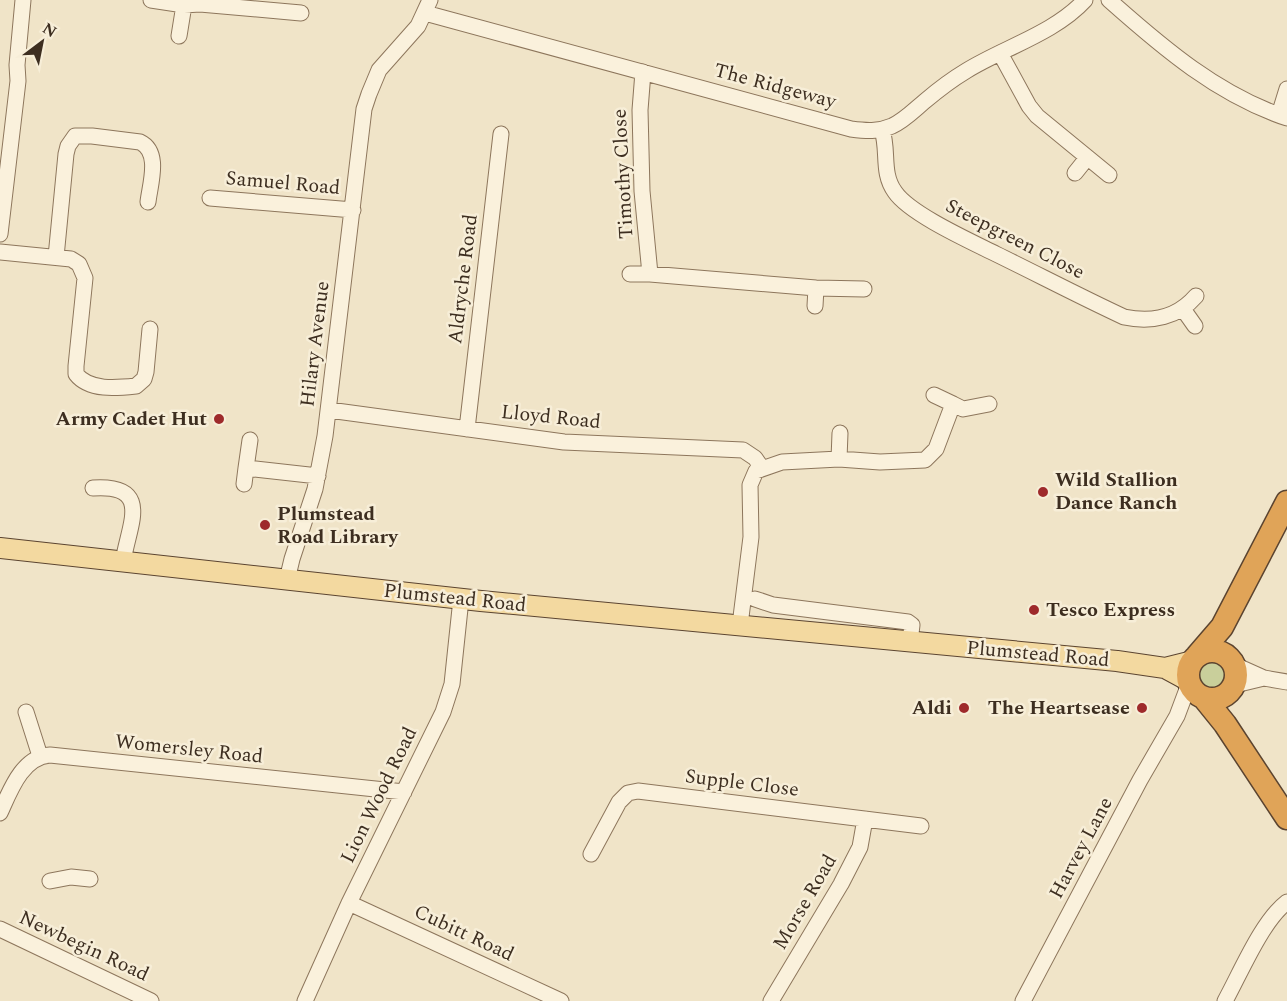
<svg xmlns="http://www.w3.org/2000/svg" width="1287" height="1001" viewBox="0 0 1287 1001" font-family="Spectral,serif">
<rect width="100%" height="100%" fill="#f0e4c8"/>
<!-- green -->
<path fill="#c9cf9b" d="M1198 675a14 14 0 1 1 28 0a14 14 0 1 1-28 0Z"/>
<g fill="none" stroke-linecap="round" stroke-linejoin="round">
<!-- minor casing -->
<g stroke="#8d765c" stroke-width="17">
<path id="minor" d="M151,0L184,5L200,4L301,13
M1109,0C1163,48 1218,95 1287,118
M425,13L851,129C866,131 878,132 892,126C905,120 914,110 925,101C938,90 951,80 966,71C1003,48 1055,33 1085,0
M179,36L184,5
M1000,53L1029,106L1037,116L1109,175
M643,72L640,110L642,191L650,274L816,288L864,289
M1279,115L1287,89
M882,130C889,151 881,173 895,192C910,214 970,241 996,254C1039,275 1081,297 1124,317C1152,323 1178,317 1196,296
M1075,173L1087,158
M210,198L353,210
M0,234L18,81L17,65L23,0
M0,252L71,259L79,264L85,278L76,366V374C89,391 117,388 136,386L144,379L146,372L150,329
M56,257L66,154L68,146L75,136H92L140,142C161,152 150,184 148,202
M630,274H650
M815,306L816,288
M1183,309L1195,326
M953,404L963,409L989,404
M329,410L564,442L743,450L755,458L762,468
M467,429L501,134
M839,459L840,433
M246,468L250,440
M244,484L246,468L318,476
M93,488C154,484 128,526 123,562
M287,580L292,559L315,489L325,436L364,109L369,94L379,70L418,26L430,0
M755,599L773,605L908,622L912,625L910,642
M740,625L751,537L750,485L756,471L782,462L839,459L880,462L925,460L936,449L953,404L934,395
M1235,665L1264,678L1287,682
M1235,685L1264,678
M26,712L40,756
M0,813C10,791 22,757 50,755L404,792
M591,854L619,802L628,793L638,791L921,826
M50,881L71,877L90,879
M349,903L561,1001
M0,929L151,1001
M305,1001L349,903L443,712L452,684L461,599
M771,1001L841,884L860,847L865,819
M1023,1001L1140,780L1177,716L1189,684
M1225,1001C1241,972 1262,921 1287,902"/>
</g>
<!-- major casing -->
<g stroke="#5b4430" stroke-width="22">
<path id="major" d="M0,548L481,601L1117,661L1165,668L1193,661
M1165,668L1189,681"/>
</g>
<!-- highway casing -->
<g stroke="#5b4430" stroke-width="25">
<path id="highway" d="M1188 675a24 24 0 1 1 48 0a24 24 0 1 1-48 0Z
M1197,656L1222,627L1287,502
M1204,698L1225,724L1287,818"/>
</g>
<!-- minor -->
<use href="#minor" stroke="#faf1dc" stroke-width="15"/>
<!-- major -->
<use href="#major" stroke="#f3d9a0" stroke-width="20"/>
<!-- highway -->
<use href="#highway" stroke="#e0a458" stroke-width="22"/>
</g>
<!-- markers -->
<g fill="#9e2a2b" stroke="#f7eed8" stroke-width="2">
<circle cx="219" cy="419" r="6"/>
<circle cx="1043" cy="492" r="6"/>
<circle cx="265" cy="525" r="6"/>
<circle cx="1034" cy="610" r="6"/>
<circle cx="964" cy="708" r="6"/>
<circle cx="1142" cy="708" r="6"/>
</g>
<g text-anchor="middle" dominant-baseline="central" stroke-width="5" stroke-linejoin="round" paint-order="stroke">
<!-- street labels -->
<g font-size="20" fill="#3d2e20" stroke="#f7eed8">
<text transform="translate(775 86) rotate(15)">The Ridgeway</text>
<text transform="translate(623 174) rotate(-93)">Timothy Close</text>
<text transform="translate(283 183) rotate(5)">Samuel Road</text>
<text transform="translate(1015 239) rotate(27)">Steepgreen Close</text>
<text transform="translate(463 279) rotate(-83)">Aldryche Road</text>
<text transform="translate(315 344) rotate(-83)">Hilary Avenue</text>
<text transform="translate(551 417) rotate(6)">Lloyd Road</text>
<text transform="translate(455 598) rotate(6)">Plumstead Road</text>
<text transform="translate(1038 654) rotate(5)">Plumstead Road</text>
<text transform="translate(189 749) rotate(6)">Womersley Road</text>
<text transform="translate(742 783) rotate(7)">Supple Close</text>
<text transform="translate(379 795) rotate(-64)">Lion Wood Road</text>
<text transform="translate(1081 848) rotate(-62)">Harvey Lane</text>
<text transform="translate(805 902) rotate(-60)">Morse Road</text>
<text transform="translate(464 933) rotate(25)">Cubitt Road</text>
<text transform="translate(84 946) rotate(25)">Newbegin Road</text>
</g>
<!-- poi labels -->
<g font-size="20" font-weight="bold" fill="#3d2e20" stroke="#f7eed8" text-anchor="end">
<text x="207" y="419">Army Cadet Hut</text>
<text x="1055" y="480" text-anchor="start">Wild Stallion<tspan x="1055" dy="23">Dance Ranch</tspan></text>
<text x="277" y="514" text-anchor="start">Plumstead<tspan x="277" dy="23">Road Library</tspan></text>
<text x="1046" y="610" text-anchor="start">Tesco Express</text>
<text x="952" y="708">Aldi</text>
<text x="1130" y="708">The Heartsease</text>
</g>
</g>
<!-- north arrow -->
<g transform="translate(42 42) rotate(32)" stroke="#f7eed8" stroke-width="4.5" paint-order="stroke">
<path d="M0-4.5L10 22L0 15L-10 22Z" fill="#3d2e20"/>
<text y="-9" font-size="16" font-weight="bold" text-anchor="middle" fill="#3d2e20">N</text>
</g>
</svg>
